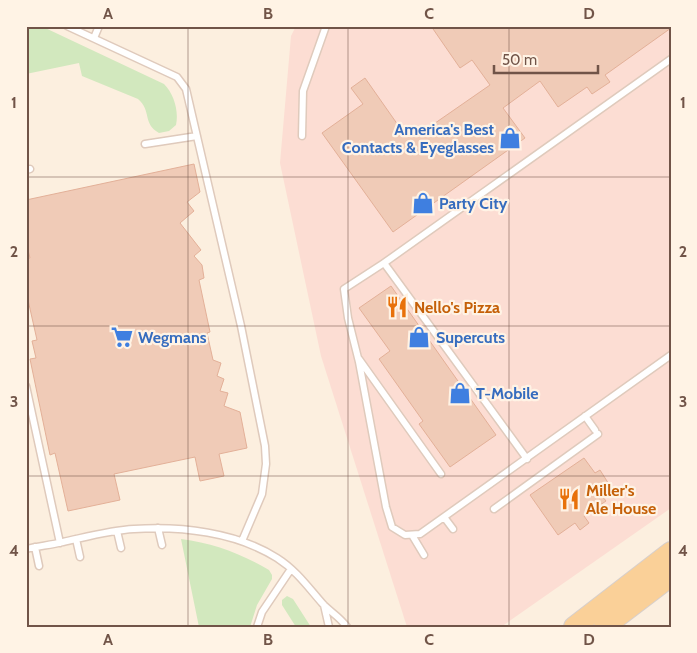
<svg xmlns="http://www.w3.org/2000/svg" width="697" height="653" viewBox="0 0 697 653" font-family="Cabin,sans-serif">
<rect width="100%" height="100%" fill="#fcefdf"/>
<!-- commercial -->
<path fill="#fcddd3" d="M296,26H671V508L501,627H407L321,356L280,163L291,36Z"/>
<!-- green -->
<path fill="#d2e8be" d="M26,26H41L164,84C174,94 179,111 176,125L169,131L159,133C142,123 152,111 138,99L82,76L79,63L26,74Z
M181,539C213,543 242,554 269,570L272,575V579L257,605L250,627H199Z
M287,596L293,599L311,627H296L282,605V600Z"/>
<!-- building -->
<path fill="#f0cbb7" stroke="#e3b098" d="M431,26H671V28L605,75L610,82L592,94L587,87L558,107L540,81L503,108L525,138L393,232L322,133L363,104L351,88L365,78L405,135L411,131L415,137L490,85L472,60L460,68Z
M194,164L200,192L187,202L194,211L180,223L201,250L194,256L202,265L204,278L199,280L210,332L207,333L213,360L221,363L217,376L224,379L220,391L228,393L224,406L240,412L247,448L219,454L224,476L200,481L195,457L114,474L120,500L68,511L55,453L50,455L30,359L36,358L32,341L37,340L26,291V258H30L26,242V200Z
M391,286L496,435L450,467L419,424L423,421L379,359L390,351L359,308Z
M584,458L595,473L600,470L612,489L602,496L606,501L584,516L589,523L580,530L575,523L558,535L530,495Z"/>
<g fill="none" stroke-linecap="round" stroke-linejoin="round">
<!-- lane casing -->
<g stroke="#dfcabc" stroke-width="9">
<path id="lane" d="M67,26L177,77L186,89L241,326L265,446L266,464L262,494L242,541
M94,38L99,26
M671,59L384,263L344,289L348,318L359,362L386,507L392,527L405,535L420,534L671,355
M302,136L303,91L326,26
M145,144L197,136
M26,170L30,169
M384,263L527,459
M359,359L441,474
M26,386L60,543
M585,416L595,430
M494,509L598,434
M444,517L453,529
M158,528L162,545
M117,531L121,548
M412,535L424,555
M76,539L80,557
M35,547L39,566
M26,549C39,546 51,545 63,542C86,537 111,530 134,529C181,526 236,532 277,558C296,570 308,587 322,603C330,612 339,616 347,627
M324,605L329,627
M257,627L262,612L291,569"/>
</g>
<!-- primary casing -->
<g stroke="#d7cfcc" stroke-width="22">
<path id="primary" d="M574,627L671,552
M604,627L671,576"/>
</g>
<!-- lane -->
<use href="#lane" stroke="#fff" stroke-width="6"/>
<!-- primary -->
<use href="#primary" stroke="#fad098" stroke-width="20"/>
</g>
<!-- grid -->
<path fill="none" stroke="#715448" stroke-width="1" stroke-opacity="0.55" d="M188,26V627M348,26V627M509,26V627M26,177H671M26,326H671M26,476H671"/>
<!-- icons -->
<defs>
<g id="shop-bare" transform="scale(1.725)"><path d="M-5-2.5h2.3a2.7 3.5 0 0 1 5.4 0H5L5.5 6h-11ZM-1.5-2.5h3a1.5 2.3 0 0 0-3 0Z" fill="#3f7fe0" stroke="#fff3e5" stroke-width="2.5" paint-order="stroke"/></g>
<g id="restaurant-bare" transform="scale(1.725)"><path d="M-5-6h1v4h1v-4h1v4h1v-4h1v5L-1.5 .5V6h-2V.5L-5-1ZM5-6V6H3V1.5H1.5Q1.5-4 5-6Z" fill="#e8710a" stroke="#fff3e5" stroke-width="2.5" paint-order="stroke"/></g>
<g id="supermarket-bare" transform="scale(1.725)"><path d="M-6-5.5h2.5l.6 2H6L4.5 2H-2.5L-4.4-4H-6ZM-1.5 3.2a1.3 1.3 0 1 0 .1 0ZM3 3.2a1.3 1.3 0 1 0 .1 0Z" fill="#3f7fe0" stroke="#fff3e5" stroke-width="2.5" paint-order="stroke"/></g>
</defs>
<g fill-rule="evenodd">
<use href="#shop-bare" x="510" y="138"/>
<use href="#shop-bare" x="423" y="203"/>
<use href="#restaurant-bare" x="397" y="307"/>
<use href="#supermarket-bare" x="122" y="337"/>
<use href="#shop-bare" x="419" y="337"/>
<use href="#shop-bare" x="460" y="393"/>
<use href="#restaurant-bare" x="569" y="499"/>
</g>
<g text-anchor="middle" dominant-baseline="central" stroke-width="4.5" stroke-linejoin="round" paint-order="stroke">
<!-- shop labels -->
<g font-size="16" font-weight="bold" fill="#366cbe" stroke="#fff3e5" text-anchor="start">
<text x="494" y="129" text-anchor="end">America's Best<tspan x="494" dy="18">Contacts &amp; Eyeglasses</tspan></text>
<text x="439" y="203">Party City</text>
<text x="138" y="337">Wegmans</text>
<text x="436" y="337">Supercuts</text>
<text x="476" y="393">T-Mobile</text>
</g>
<!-- food labels -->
<g font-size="16" font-weight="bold" fill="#c56008" stroke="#fff3e5" text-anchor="start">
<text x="414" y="307">Nello's Pizza</text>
<text x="586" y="490">Miller's<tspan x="586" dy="18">Ale House</tspan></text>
</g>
</g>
<!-- border -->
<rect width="697" height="653" fill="none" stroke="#fff3e5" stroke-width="55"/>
<!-- scale -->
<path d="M494 65v8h104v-8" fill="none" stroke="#715448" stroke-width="2.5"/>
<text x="502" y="65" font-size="15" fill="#715448" stroke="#fff3e5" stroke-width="4" paint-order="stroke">50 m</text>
<rect x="28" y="28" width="642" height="598" fill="none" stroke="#715448" stroke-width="2"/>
<g font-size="16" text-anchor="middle" font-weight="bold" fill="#715448">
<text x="108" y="19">A</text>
<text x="268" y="19">B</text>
<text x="429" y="19">C</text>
<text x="589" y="19">D</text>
<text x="14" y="108">1</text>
<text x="683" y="108">1</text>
<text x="14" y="257">2</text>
<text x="683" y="257">2</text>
<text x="14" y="407">3</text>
<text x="683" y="407">3</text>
<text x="14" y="556">4</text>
<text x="683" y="556">4</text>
<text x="108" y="645">A</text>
<text x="268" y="645">B</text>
<text x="429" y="645">C</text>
<text x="589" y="645">D</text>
</g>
</svg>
